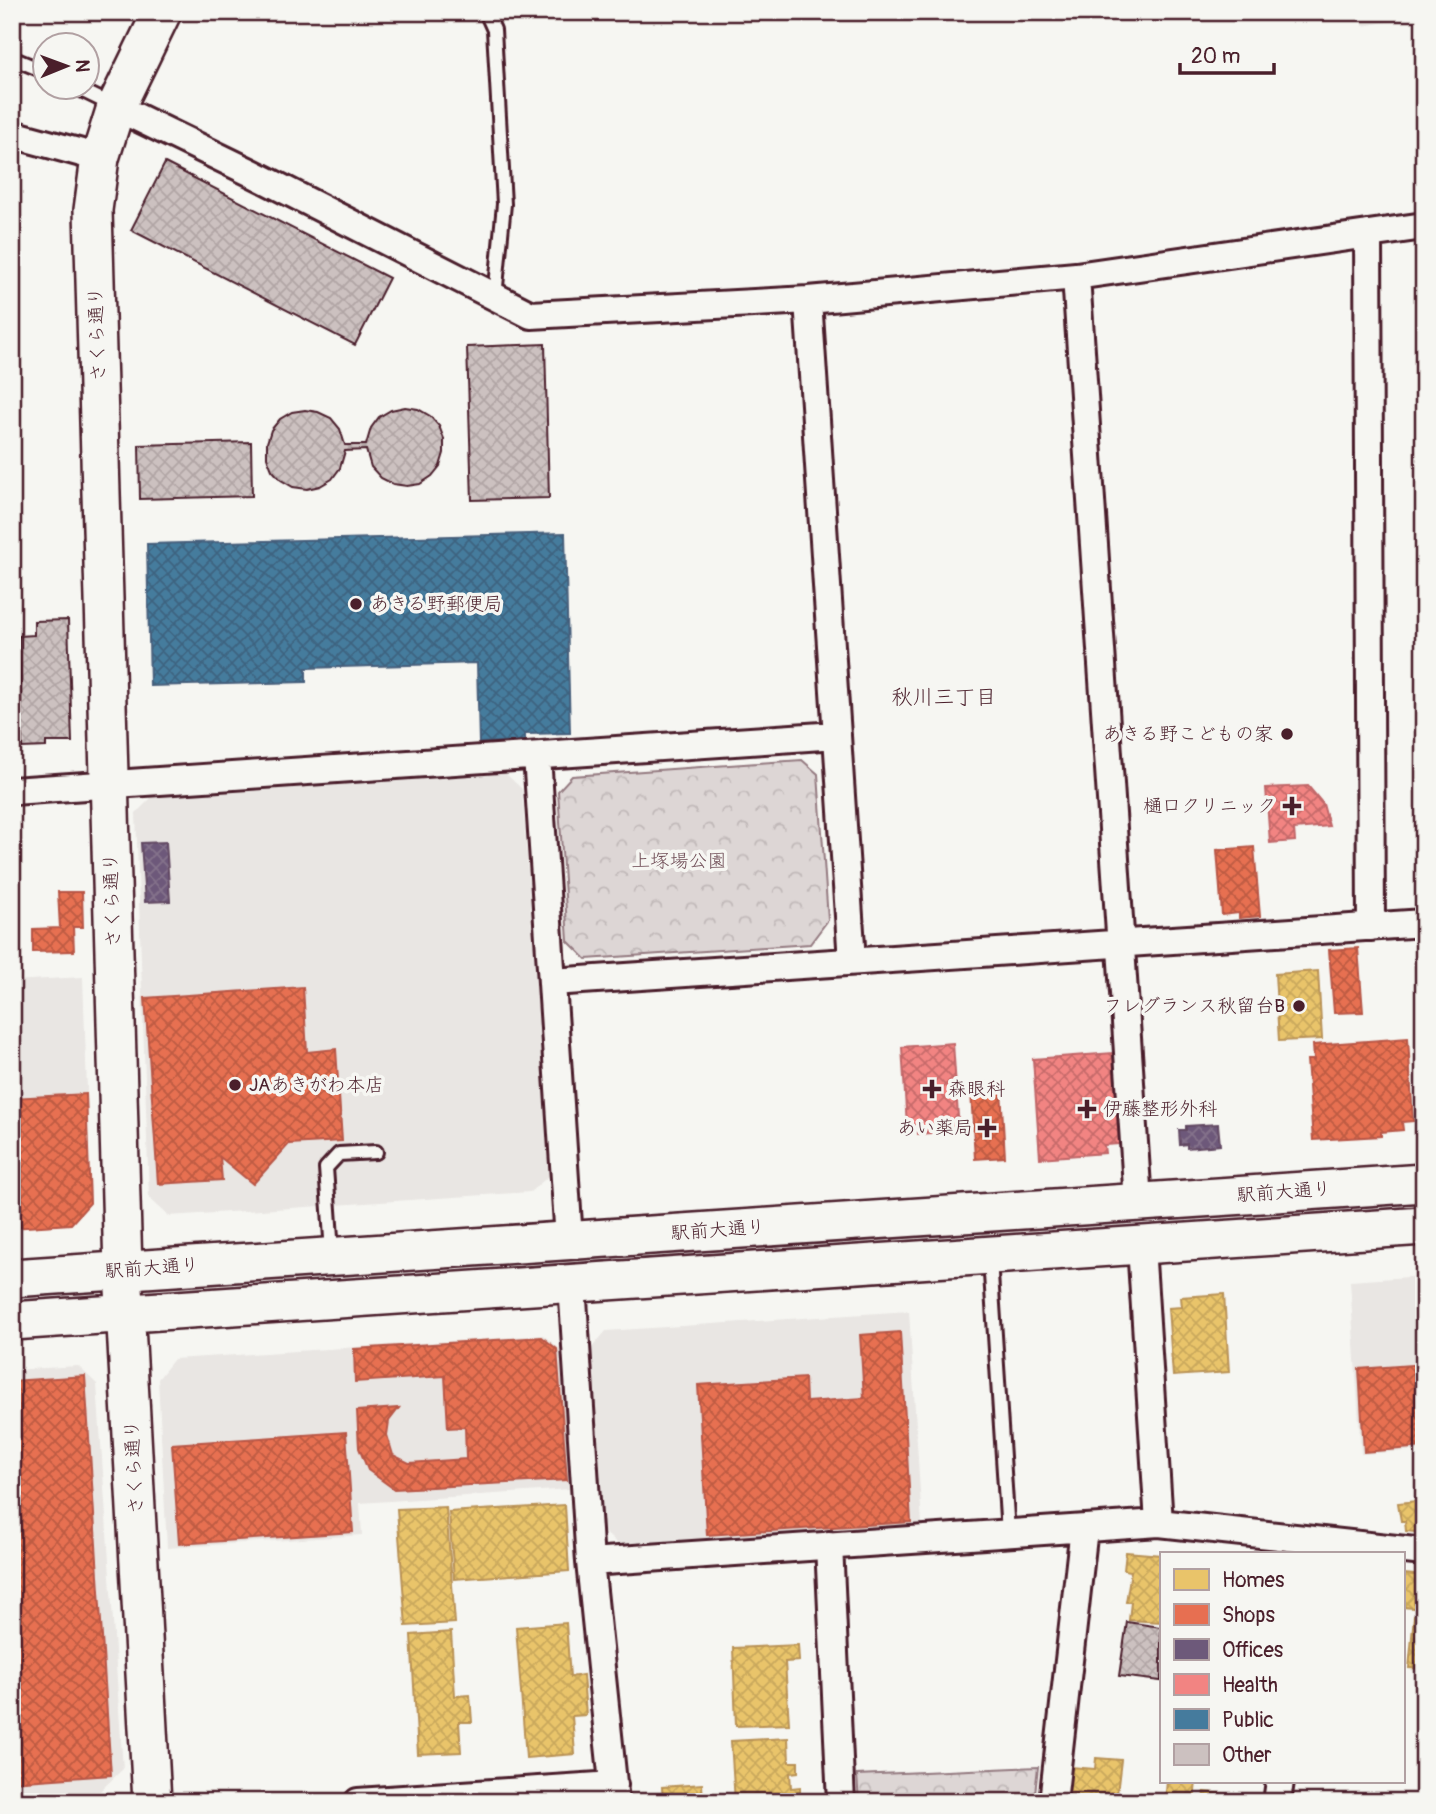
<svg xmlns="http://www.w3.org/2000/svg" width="1436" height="1814" viewBox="0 0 1436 1814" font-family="Pangolin,'Klee One',sans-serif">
<defs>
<pattern id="forest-crowns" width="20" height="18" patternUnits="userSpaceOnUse" patternTransform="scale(1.75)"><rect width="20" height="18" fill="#ddd6d5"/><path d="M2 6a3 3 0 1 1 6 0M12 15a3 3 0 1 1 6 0" fill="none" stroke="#bfb7b7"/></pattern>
<pattern id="homes-cross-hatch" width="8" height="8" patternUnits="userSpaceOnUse" patternTransform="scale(1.75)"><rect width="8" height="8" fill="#e9c46a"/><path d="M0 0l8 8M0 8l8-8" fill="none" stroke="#c9a85c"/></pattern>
<pattern id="shops-cross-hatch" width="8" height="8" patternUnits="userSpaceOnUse" patternTransform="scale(1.75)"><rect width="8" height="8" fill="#e76f51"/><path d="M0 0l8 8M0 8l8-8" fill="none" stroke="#bd5b43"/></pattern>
<pattern id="offices-cross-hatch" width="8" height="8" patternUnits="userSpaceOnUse" patternTransform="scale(1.75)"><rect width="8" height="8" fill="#6d597a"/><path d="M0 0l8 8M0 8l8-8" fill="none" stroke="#84728b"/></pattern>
<pattern id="health-cross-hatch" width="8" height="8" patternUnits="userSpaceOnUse" patternTransform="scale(1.75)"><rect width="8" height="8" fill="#f28482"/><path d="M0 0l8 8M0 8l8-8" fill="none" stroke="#c66b6b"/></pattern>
<pattern id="public-cross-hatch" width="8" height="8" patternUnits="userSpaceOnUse" patternTransform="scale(1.75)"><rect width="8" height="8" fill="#457b9d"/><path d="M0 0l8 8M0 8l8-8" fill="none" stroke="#3c6480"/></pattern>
<pattern id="building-cross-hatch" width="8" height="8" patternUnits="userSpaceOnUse" patternTransform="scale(1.75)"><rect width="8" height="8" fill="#ccc1c0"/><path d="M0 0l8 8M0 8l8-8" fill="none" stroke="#b1a5a5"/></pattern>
</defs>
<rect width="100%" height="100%" fill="#f6f6f2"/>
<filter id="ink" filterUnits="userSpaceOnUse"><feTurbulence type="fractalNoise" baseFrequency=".0143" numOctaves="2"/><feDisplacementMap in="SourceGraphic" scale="14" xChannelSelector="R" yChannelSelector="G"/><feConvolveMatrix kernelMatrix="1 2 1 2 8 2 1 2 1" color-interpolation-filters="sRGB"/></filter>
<g filter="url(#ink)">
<!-- built -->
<path fill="#e9e6e3" d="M1362,12H1424V15L1363,26Z
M505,773L522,789L550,1175L530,1192L169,1216L149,1198L136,813L154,795Z
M83,977L91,1202L72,1223L12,1228V981Z
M1424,1276V1450L1361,1454L1350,1281Z
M909,1311L922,1525L620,1546L603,1531L590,1350L606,1331Z
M543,1335L560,1349L570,1489L360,1503L362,1535L167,1548L158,1379L174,1359Z
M78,1366L97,1384L123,1769L100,1791L12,1797V1370Z"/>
<!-- forest -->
<path fill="url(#forest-crowns)" stroke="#947a80" stroke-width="2" d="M802,760L818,774L828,920L810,944L586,959L568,941L558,791L572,776Z
M1038,1767L1034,1802H859L857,1775Z"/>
<!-- homes -->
<path fill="url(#homes-cross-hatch)" stroke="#b99257" stroke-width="2" d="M1318,971L1322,1039L1279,1041L1275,974Z
M1224,1294L1229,1372L1173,1376L1168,1308L1182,1307L1181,1297Z
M1424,1500V1533L1406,1531L1405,1521H1401L1398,1503Z
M565,1505L569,1571L454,1579L449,1512Z
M446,1507L455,1623L406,1626L397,1509Z
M1126,1552L1161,1555V1622L1129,1620L1131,1602H1126L1131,1571L1124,1570Z
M1404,1574L1424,1576V1609L1403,1607Z
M1414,1616L1424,1617V1669L1409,1668Z
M566,1623L570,1677L583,1675L586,1715L572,1716L575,1754L526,1758L516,1627Z
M451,1632L455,1696L470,1695L472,1722H459L461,1752L418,1754L411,1635Z
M798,1645L799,1661L785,1662L789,1724L736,1726L733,1648Z
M788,1738L789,1762H798V1772L790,1773L791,1788L800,1787V1797L792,1798V1802H735L731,1741Z
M1096,1758L1121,1760L1116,1802H1067L1071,1767L1095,1769Z
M1167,1781H1196L1194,1802H1165Z
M702,1784L703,1802H663L662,1787Z
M1204,1792L1255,1797V1802H1203Z"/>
<!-- shops -->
<path fill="url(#shops-cross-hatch)" stroke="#b85746" stroke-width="2" d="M1254,847L1260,916L1239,918V913L1222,915L1217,850Z
M58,892H82L83,927H73L74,951L33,952V929L60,928Z
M1358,948L1363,1012L1334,1013L1329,950Z
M303,987L307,1052L336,1049L342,1141L289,1144L253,1184L220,1157L222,1180L158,1184L145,998Z
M1408,1038L1413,1121L1402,1122L1403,1130L1381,1132V1136L1313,1140L1307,1060H1314L1313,1045Z
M1001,1089L1005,1157L975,1159L971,1091Z
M86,1094L90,1203L71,1224L12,1228V1098Z
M900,1332L911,1522L707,1535L698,1385L805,1378L806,1402L864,1398L860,1335Z
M542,1337L557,1349L567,1480L394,1489L368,1470L359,1448L357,1411L399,1408L389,1421L387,1435L393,1455L409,1463L466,1459L465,1427L448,1428L445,1376L355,1382L354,1349Z
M1424,1364V1447L1364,1452L1359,1369Z
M85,1376L111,1775L12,1782V1381Z
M346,1432L353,1532L179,1544L172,1444Z"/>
<!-- offices -->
<path fill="url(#offices-cross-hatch)" stroke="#624862" stroke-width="2" d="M166,842L170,901L145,902L141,843Z
M1218,1124L1220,1145L1187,1148V1144L1180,1145L1179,1130H1186V1126Z"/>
<!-- health -->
<path fill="url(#health-cross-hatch)" stroke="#c06668" stroke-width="2" d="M1308,786L1323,804L1329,826L1294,829L1295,841L1270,843L1266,788Z
M953,1043L959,1131L918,1134V1126H907L902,1047Z
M1113,1053L1119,1144L1104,1145L1105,1153L1040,1158L1033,1059Z"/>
<!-- public -->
<path fill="url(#public-cross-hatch)" stroke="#465f7b" stroke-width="2" d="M565,533L570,733L525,734V741L479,743L477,663L306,668V682L150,686L147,544Z"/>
<!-- building -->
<path fill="url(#building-cross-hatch)" stroke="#4a1f2b" stroke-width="2" d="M165,163L389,278L355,345L131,230Z
M545,344L549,498L472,500L467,347Z
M405,407L418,409L430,416L439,426L444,439V453L440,466L432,476L420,484L407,486L393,484L381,478L371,467L366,450L345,451L340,468L332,479L320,486L307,489L293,487L281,480L272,470L267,457V443L271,430L280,419L292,412L305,410L318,412L331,418L340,429L345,445H366L371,428L379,417L391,410Z
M251,442L252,496L140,499L139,445Z
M68,620L72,742H46V747L22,748L19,636L34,635V621Z
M1127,1622L1161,1627V1681L1119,1676Z"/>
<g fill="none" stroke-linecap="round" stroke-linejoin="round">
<!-- lane casing -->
<g stroke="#4a1f2b" stroke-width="18">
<path id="lane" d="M486,12L494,30L504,204L495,297
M12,58L46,72
M77,88L114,106
M332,1252L326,1168L339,1154L376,1152
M990,1259L1008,1533"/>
</g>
<!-- street casing -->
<g stroke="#4a1f2b" stroke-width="32">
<path id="street" d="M116,107L252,173L531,315L808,300L1076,276L1424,226
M12,134L100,158
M1368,234L1371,927
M1076,276L1138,1202
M808,300L852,961
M537,756L569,1240
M12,791L837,735
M552,982L1424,923
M1141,1246L1159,1523
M572,1284L590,1562L615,1802
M829,1545L841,1802
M590,1562L1159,1523L1424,1552
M358,1802L614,1785
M1053,1802L1084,1528
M1277,1802L1280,1781"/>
</g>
<!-- secondary casing -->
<g stroke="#4a1f2b" stroke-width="42">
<path id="secondary" d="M12,1278L1424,1183
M12,1321L1424,1226
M152,1802L123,1270L93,210L100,158L116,107L162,12"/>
</g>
<!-- lane -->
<use href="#lane" stroke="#f6f6f2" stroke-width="12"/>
<!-- street -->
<use href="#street" stroke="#f6f6f2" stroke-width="26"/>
<!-- secondary -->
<use href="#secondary" stroke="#f6f6f2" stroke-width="37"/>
</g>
</g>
<!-- markers -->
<g fill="#4a1f2b" stroke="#f6f6f2" stroke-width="2.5">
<circle cx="356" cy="604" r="7"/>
<circle cx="1287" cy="734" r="7"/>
<path d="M1288.5 795.5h7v7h7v7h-7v7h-7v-7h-7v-7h7z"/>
<circle cx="1299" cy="1006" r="7"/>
<circle cx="235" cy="1085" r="7"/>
<path d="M928.5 1078.5h7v7h7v7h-7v7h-7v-7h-7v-7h7z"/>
<path d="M1083.5 1098.5h7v7h7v7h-7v7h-7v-7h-7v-7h7z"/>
<path d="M983.5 1117.5h7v7h7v7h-7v7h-7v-7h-7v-7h7z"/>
</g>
<g text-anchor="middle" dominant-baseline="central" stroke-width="7" stroke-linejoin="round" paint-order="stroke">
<!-- street labels -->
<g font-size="19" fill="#4a1f2b" stroke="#f6f6f2">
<text transform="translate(97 334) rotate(-92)">さくら通り</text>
<text transform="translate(112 900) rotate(-92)">さくら通り</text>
<text transform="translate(1284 1192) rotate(-4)">駅前大通り</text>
<text transform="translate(718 1230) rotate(-4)">駅前大通り</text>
<text transform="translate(152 1268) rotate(-4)">駅前大通り</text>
<text transform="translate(134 1467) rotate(-93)">さくら通り</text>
</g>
<!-- poi labels -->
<g font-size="19" fill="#4a1f2b" stroke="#f6f6f2" text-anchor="start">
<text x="370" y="604">あきる野郵便局</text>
<text x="1273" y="734" text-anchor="end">あきる野こどもの家</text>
<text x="1276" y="806" text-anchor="end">樋口クリニック</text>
<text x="1285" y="1006" text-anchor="end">フレグランス秋留台B</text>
<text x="249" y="1085">JAあきがわ本店</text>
<text x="948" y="1089">森眼科</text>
<text x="1103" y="1109">伊藤整形外科</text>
<text x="973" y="1128" text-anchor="end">あい薬局</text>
</g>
<!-- park labels -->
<g font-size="19" fill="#6f4d56" stroke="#f6f6f2">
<text x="679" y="861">上塚場公園</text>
</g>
<!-- neighbourhood labels -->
<g font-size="21" fill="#4a1f2b" stroke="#f6f6f2">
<text x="944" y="697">秋川三丁目</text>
</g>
</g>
<!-- margin -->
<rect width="1436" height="1814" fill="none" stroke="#f6f6f2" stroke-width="42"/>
<rect x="21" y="21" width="1394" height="1772" fill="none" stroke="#4a1f2b" stroke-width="2.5" filter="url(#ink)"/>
<!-- legend -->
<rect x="1160" y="1552" width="245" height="231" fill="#f6f6f2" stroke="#b1a0a2" stroke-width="2"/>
<rect x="1174" y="1569" width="35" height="21" fill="#e9c46a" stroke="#b1a0a2" stroke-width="2"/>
<text x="1222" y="1587" font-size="21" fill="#4a1f2b">Homes</text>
<rect x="1174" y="1604" width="35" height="21" fill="#e76f51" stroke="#b1a0a2" stroke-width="2"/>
<text x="1222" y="1622" font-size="21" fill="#4a1f2b">Shops</text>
<rect x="1174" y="1639" width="35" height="21" fill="#6d597a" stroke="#b1a0a2" stroke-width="2"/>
<text x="1222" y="1657" font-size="21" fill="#4a1f2b">Offices</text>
<rect x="1174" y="1674" width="35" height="21" fill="#f28482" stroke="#b1a0a2" stroke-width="2"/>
<text x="1222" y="1692" font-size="21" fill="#4a1f2b">Health</text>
<rect x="1174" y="1709" width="35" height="21" fill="#457b9d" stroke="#b1a0a2" stroke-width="2"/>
<text x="1222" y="1727" font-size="21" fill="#4a1f2b">Public</text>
<rect x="1174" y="1744" width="35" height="21" fill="#ccc1c0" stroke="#b1a0a2" stroke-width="2"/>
<text x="1222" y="1762" font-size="21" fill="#4a1f2b">Other</text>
<!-- north arrow -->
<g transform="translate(66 66) rotate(89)"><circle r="33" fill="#f6f6f2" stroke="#b1a0a2" stroke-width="2"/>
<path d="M0-5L12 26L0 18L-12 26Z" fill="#4a1f2b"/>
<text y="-10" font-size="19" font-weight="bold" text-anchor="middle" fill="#4a1f2b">N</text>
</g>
<!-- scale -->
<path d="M1180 63v10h94v-10" fill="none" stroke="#4a1f2b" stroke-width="3.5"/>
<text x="1191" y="63" font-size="21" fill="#4a1f2b" stroke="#f6f6f2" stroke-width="5" paint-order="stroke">20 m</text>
</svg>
